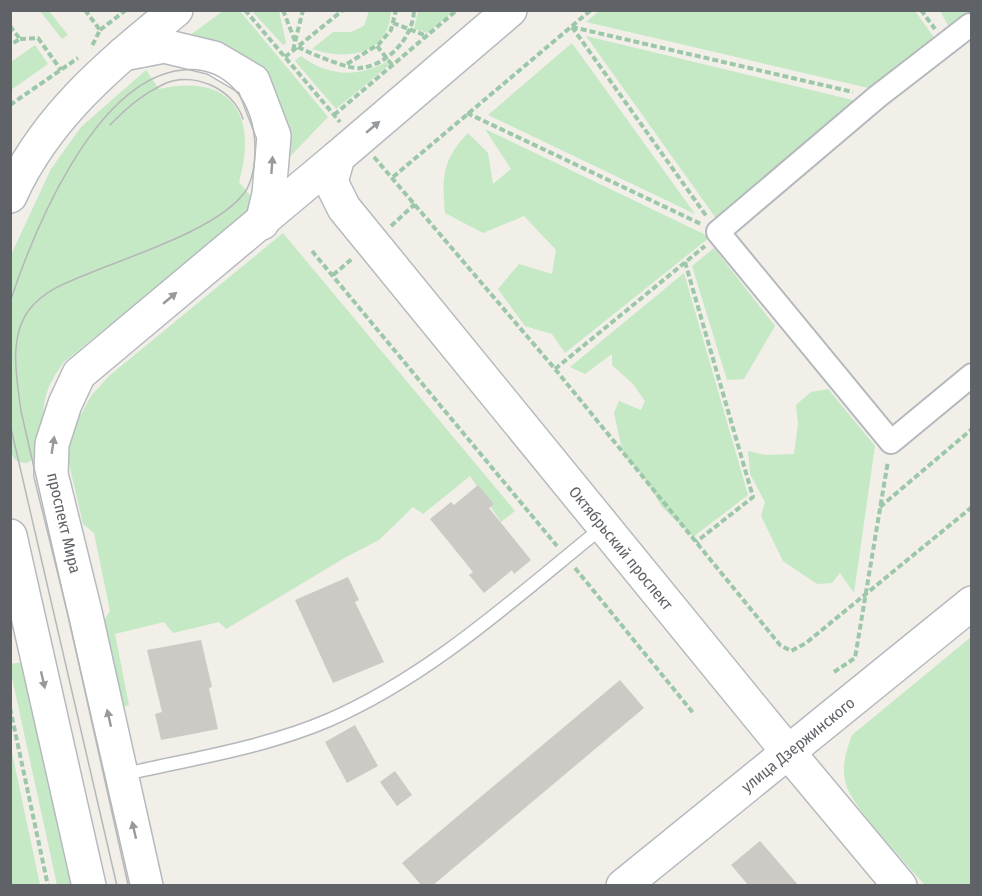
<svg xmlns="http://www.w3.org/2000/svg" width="982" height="896" viewBox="0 0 982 896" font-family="'Fira Sans Condensed',sans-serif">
<rect width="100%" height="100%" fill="#f1efe8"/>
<!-- green -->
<path fill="#c5e8c5" d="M600,10L915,11L938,43L877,90L586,22Z
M971,10L952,32L940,11Z
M40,11H49L68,35L62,39Z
M223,11H240L328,117L283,164L279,121L281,107L274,99L182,41Z
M252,11H279L286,43L283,45Z
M369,11H391C389,55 346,61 312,49L333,32H351L364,26Z
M418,11V10L453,11L428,33L414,29Z
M586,36L861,102L718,221Z
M572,43L695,214L488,115Z
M35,45L48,64L11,90V62Z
M301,56C327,76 357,78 386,62L389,65L336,109L295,61Z
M146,70L159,89C232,73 258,115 239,182L258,205L64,362C55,374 48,385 45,400C41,418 45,454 27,463C17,463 13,460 11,450L10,257L51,169L81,127Z
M485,129L710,237L565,353L552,334L525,326L498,289L519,264L552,274L556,250L524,216L483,233L445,213C442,177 442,160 468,133L488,153L493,184L511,169Z
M283,233L515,511L501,522L470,476L423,514L413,507L379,540L346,557L226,629L219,622L173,633L164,622L115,634L129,705L119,708L100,627L110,611L94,533L83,524L68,459L72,431L91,396L109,376Z
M714,248L775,326L744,379L727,380L692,266Z
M684,273L748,495L693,537L662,507L643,476L623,454L614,413L619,401L641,410L645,401L633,384L612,365V354L585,374L570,367Z
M828,389L875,446L854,593L840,573L832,583L817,584L783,561L761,516L765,502L750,474L748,451L766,455L794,454L798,424L796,405L811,392Z
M971,637V885H925C908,865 851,806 846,784C841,767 846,751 852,735Z
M28,661L78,885H57L11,673L10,664Z
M10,748H11L40,885H11Z"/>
<!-- building -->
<path fill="#cccac5" d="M478,485L494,504L489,508L531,560L514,574L512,570L484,593L469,575L473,572L430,519L451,502L454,505Z
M348,577L359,600L355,602L384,662L333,683L295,600Z
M201,640L212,687L209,688L218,729L161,740L155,714L162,712L147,650Z
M620,680L644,708L432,886H422L402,863Z
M355,725L378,766L347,783L325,742Z
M395,771L412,795L397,806L380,782Z
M760,841L799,886H749L731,865Z"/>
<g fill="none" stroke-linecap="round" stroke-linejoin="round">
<!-- lane casing -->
<g stroke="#b5b8bc" stroke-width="15">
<path id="lane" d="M121,775C190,759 264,748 329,720C432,675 517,596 604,526"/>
</g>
<!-- street casing -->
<g stroke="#b5b8bc" stroke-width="26">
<path id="street" d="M972,27L970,25L877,97L718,232L891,442L972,375"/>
</g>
<!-- secondary casing -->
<g stroke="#b6babf" stroke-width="36">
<g id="secondary">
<path id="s1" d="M510,10L338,157L331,182L344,208L788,752L900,886"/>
<path d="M123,54L164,46L214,58L253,81L274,136L269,194L262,223"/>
<path d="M10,196C46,116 110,64 176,10"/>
<path d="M10,536L89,886"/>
<path d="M146,886L85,612L51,474L52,444L65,404L79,374L338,157"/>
<path id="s2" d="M623,886L972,603"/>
</g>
</g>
<!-- path -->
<path stroke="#9cc7a9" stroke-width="4" stroke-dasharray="6 3" stroke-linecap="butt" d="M85,10L100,30L91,48
M245,10L340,122
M283,10L295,41
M921,10L935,29
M393,23L427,36
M10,26L20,39L10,45
M572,27L853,92
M572,27L707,217
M100,30L126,10
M20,39L38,38L61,70
M377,46L392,65
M298,47C309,53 350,70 360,68C388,65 413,38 414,10
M293,50L303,10
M285,57L343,10
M347,64L379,44L391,30L396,10
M10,105L78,58
M467,113L701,224
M334,115L457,10
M374,157L555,369L780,645L791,651L806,643L972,507
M393,177L591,10
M391,226L415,204
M312,251L557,546
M685,262L753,497L696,542
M333,275L353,258
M555,369L705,246
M880,507L972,429
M575,568L694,714
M834,672L855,658L888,461
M10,708L48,886"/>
<!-- lane -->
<use href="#lane" stroke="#fff" stroke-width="12"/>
<!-- street -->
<use href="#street" stroke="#fff" stroke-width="22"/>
<!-- secondary -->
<use href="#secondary" stroke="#fff" stroke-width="33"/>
<!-- tram -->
<path stroke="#b6b7b8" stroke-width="1.5" d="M110,125C125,109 143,94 162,85C192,70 233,88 243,119
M10,302C34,230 92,88 175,71C225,61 255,102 255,148C255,162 253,180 245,192C218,229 133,255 90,273C68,282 44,290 29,310C8,338 17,380 21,411L130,886
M10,424L117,886"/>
</g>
<!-- one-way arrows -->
<defs><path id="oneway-solid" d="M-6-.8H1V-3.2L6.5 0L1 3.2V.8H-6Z" transform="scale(1.5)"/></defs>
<g fill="#979a9d">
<use href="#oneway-solid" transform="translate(373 127) rotate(-40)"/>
<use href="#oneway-solid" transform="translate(272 165) rotate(-86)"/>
<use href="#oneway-solid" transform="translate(170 298) rotate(-40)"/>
<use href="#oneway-solid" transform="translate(53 445) rotate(-81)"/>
<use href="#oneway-solid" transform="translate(43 680) rotate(77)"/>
<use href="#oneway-solid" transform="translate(109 718) rotate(-103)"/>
<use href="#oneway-solid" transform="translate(134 830) rotate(-103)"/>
</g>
<g text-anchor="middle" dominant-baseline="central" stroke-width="4.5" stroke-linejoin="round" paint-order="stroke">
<!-- street labels -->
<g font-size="16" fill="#5f6368" stroke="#fff">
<text transform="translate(64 523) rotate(77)">проспект Мира</text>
<text stroke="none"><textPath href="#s1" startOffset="720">Октябрьский проспект</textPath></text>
<text stroke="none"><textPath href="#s2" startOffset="225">улица Дзержинского</textPath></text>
</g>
</g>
<!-- border -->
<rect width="982" height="896" fill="none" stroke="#5f6368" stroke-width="24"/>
</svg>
